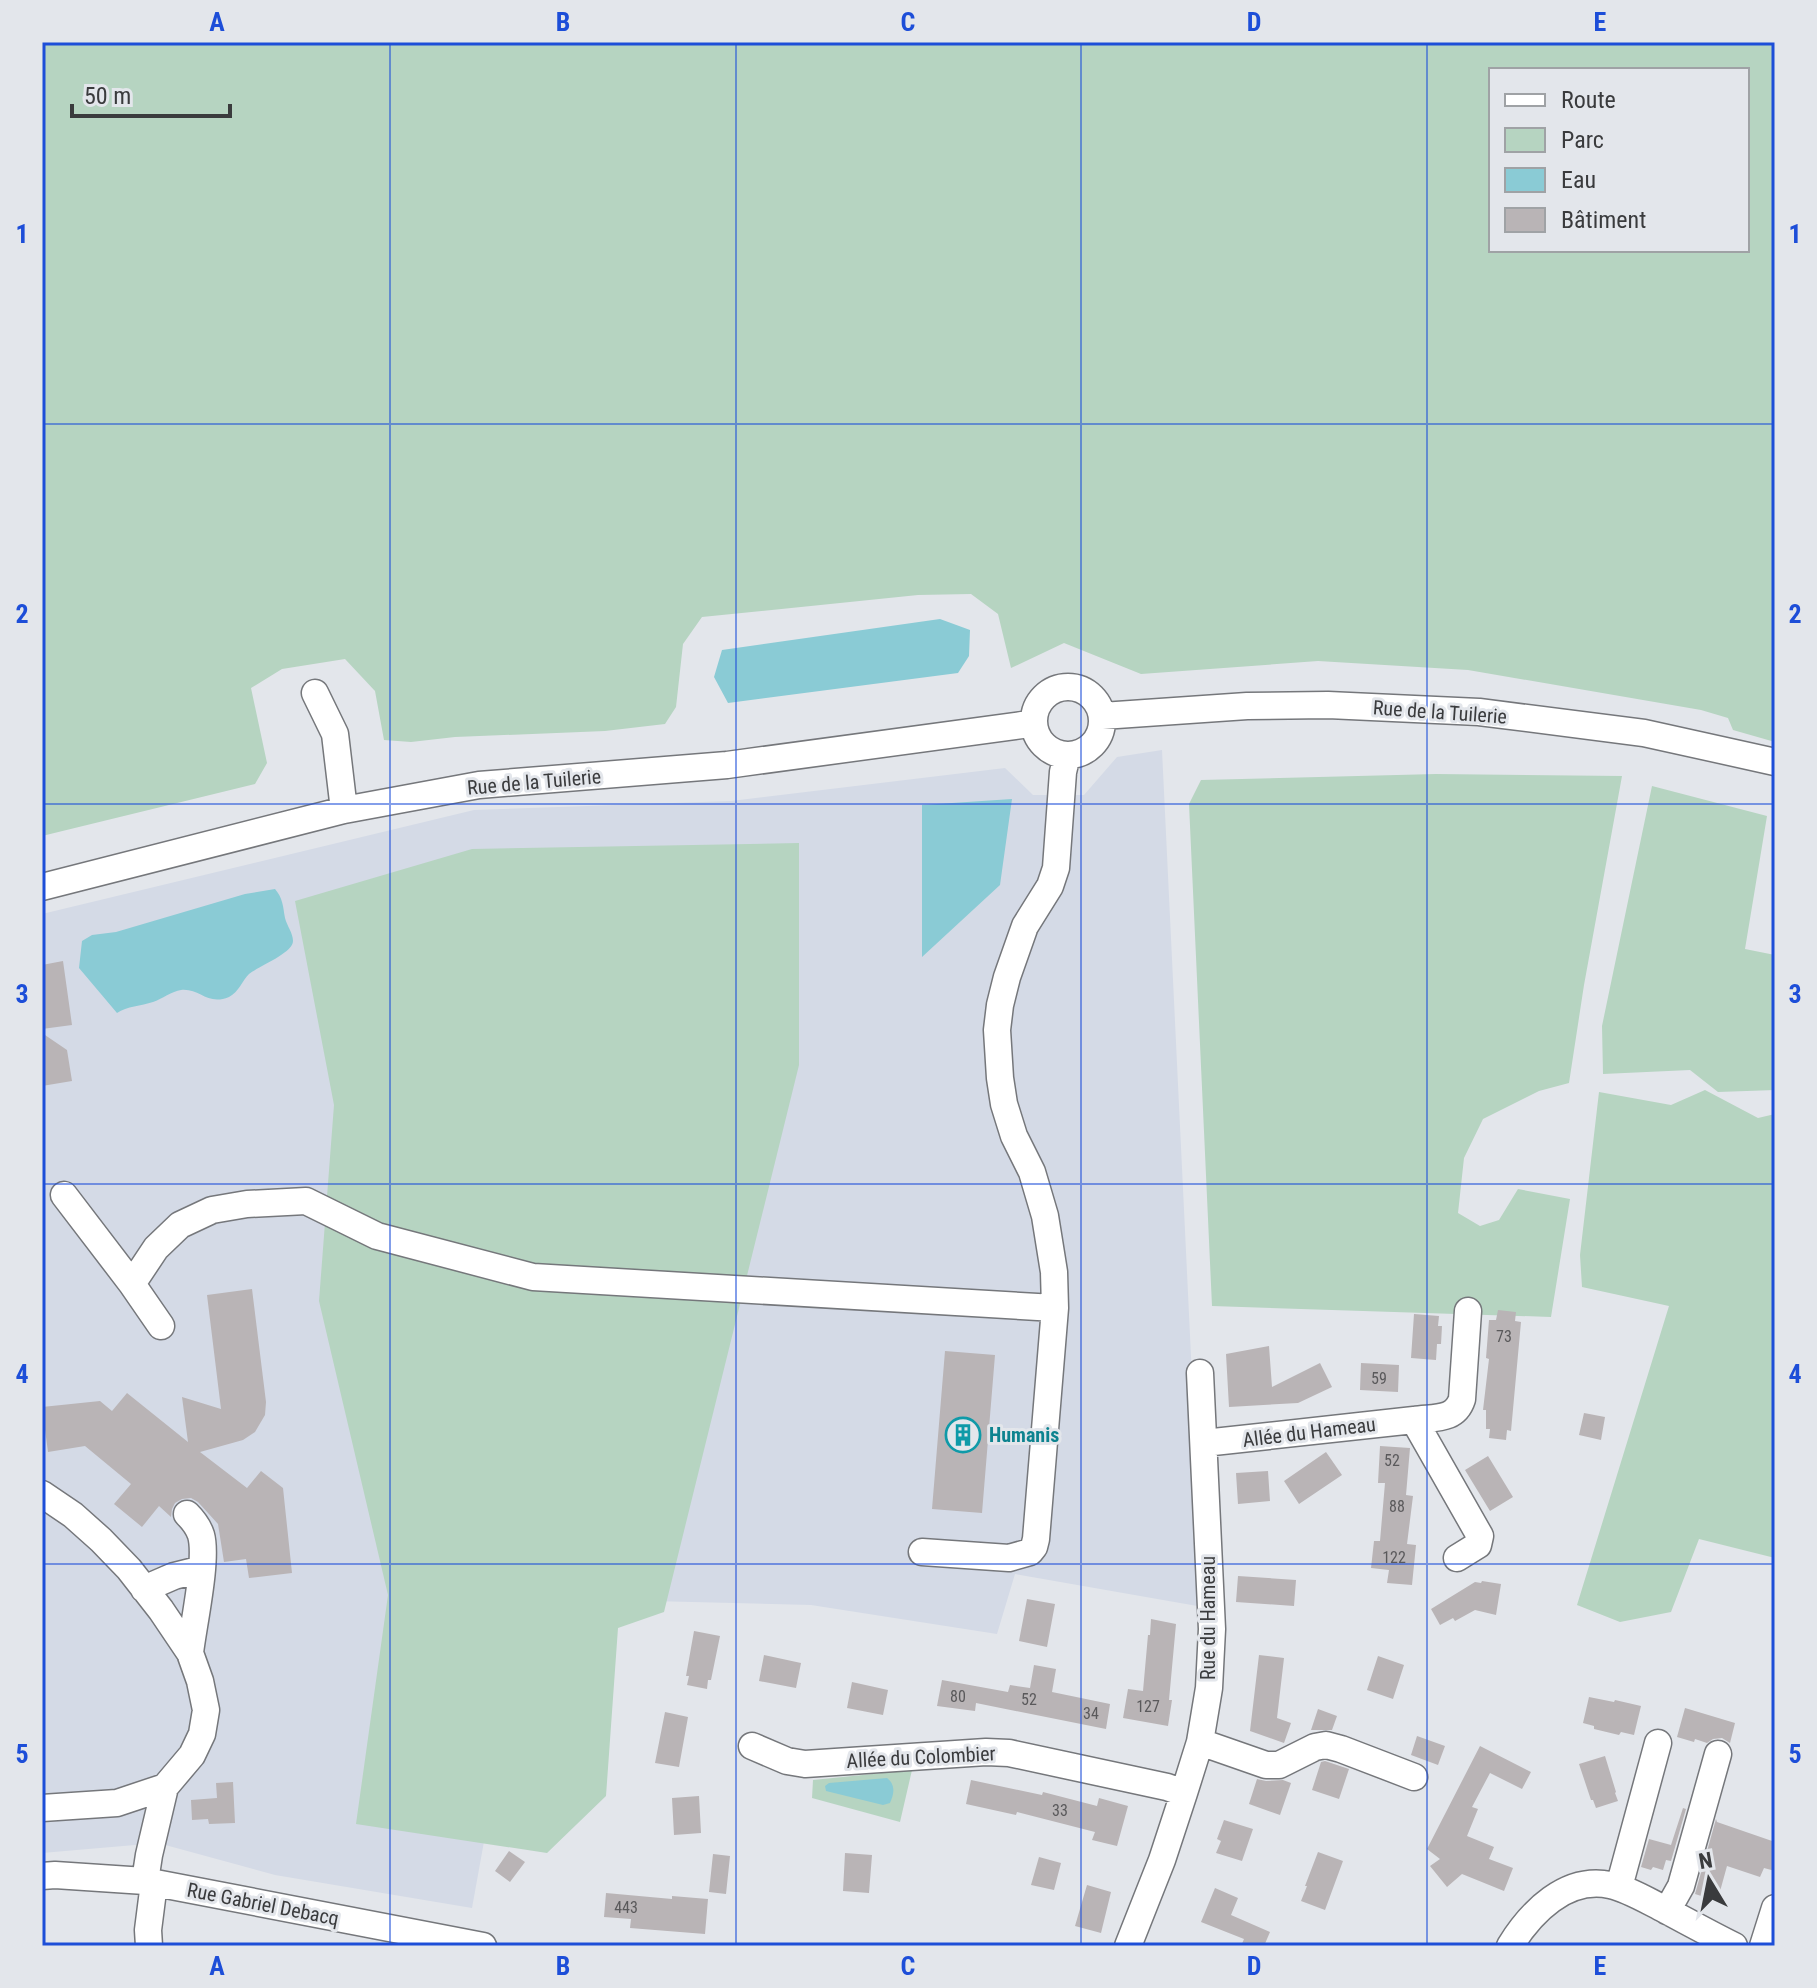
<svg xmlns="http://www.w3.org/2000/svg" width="1817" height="1988" viewBox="0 0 1817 1988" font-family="'Roboto Condensed',sans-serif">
<rect width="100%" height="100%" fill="#e3e6eb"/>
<!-- built -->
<path fill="#d4dae6" d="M1162,750L1203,1607L1015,1574L997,1634L811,1605L528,1598L472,1908L275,1875L158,1843L42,1853V914L474,810L731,801L1005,768L1033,795H1084L1117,757Z"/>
<!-- green -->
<path fill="#b6d4c1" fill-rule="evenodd" d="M42,42H1775V742L1733,730L1728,718L1701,710L1468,670L1318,661L1141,674L1064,643L1011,668L998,614L971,594L918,595L702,617L683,644L676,707L665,724L605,731L455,737L411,742L384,740L375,691L345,659L282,669L251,688L267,763L255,784L42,836ZM1747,70V250H1491V70Z
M1436,774L1622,776L1584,985L1569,1083L1539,1091L1483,1119L1464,1158L1458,1213L1480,1226L1499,1220L1518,1189L1570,1199L1551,1317L1212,1306L1189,804L1201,780Z
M1652,786L1767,816L1745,949L1775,955V1090L1718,1092L1690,1070L1603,1074L1602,1026Z
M799,843V1065L664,1612L618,1628L606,1796L547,1853L356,1824L388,1595L319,1301L334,1105L295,901L472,849Z
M1705,1090L1758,1118L1775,1114V1558L1699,1539L1671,1612L1620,1622L1577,1605L1669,1306L1582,1287L1580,1255L1599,1092L1671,1105Z
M912,1770L900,1822L812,1798L813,1780Z"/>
<!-- water -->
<path fill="#8acbd5" d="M940,619L970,630L969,656L958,673L728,703L714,677L722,650Z
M1012,799L1000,885L922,957V805Z
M275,889C283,898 283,907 285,918C287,926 293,933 293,941C293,953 259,966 249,974C242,981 239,992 229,997C207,1006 200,988 181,990C172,991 162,999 153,1002C141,1006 127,1006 117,1013L79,968L82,941L92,935L116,932L245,894Z
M887,1778C896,1785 894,1794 890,1803L883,1805L826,1791L825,1786L829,1783Z"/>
<!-- building -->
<path fill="#b9b4b6" d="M63,961L72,1025L42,1029V965Z
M42,1033L67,1050L72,1081L42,1086Z
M252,1289L266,1402L265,1415L255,1432L243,1440L200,1452L247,1488L261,1471L283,1488L292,1573L249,1578L246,1559L224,1562L218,1524L198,1502L191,1498L182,1499L175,1503L172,1509L171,1517L159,1506L142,1527L114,1504L131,1484L85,1446L48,1452L42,1407L100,1401L112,1411L127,1393L188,1442L182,1397L221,1409L207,1295Z
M1498,1310L1516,1312L1515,1321L1521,1322L1511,1431L1507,1430L1506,1440L1489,1438L1490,1429H1486V1410H1483L1489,1359L1486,1358L1489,1320H1496Z
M1414,1314L1439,1316L1438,1326H1442L1441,1344H1437L1436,1360L1411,1358Z
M1269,1346L1272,1387L1320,1363L1332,1387L1298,1403L1229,1407L1226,1354Z
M945,1351L995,1355L982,1513L932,1509Z
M1361,1363L1399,1365L1398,1392L1360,1390Z
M1584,1413L1605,1417L1601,1440L1579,1435Z
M1380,1446L1410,1448L1406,1495L1413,1496L1407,1544L1416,1545L1412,1585L1387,1583L1389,1570L1371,1568L1374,1541H1380L1385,1483H1378Z
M1326,1452L1342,1475L1299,1504L1284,1481Z
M1488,1456L1513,1497L1490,1511L1465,1470Z
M1268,1471L1270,1501L1238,1504L1236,1473Z
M1238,1576L1296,1580L1294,1606L1236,1602Z
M1482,1581L1501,1584L1496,1615L1475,1610L1455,1621L1453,1618L1440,1625L1431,1609L1475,1582L1481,1583Z
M1027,1599L1055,1604L1047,1647L1019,1641Z
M1151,1619L1176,1624L1169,1700H1172L1168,1726L1123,1718L1128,1689L1143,1691L1148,1635H1150Z
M694,1631L720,1636L711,1680H708L707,1689L687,1685L689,1676H686Z
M764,1655L801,1663L796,1688L759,1681Z
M1259,1655L1284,1658L1277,1718L1291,1723L1284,1743L1250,1731Z
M1378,1656L1404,1665L1393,1699L1367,1690Z
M1034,1665L1056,1669L1052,1692L1110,1704L1106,1729L976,1703L975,1711L937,1706L942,1680L1008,1692L1010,1685L1030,1688Z
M852,1682L888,1690L883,1715L847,1708Z
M1589,1697L1614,1702L1615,1700L1641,1706L1634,1735L1621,1732L1619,1735L1594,1729V1726L1583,1723Z
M1685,1708L1735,1723L1730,1743L1722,1738L1713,1739L1707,1743L1695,1739L1694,1742L1677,1737Z
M1318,1709L1337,1716L1332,1730H1311Z
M665,1712L688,1717L679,1767L655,1763Z
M1417,1736L1445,1746L1438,1765L1411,1755Z
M1480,1746L1531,1772L1522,1789L1490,1773L1472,1807L1478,1809L1467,1836L1494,1847L1489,1859L1513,1868L1504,1891L1462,1874L1447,1887L1430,1866L1440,1859L1427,1849Z
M1605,1756L1616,1792L1615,1793L1618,1801L1596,1808L1593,1800H1591L1579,1764Z
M1325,1761L1349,1769L1339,1799L1312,1790L1321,1762Z
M1257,1779L1266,1781L1283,1780L1291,1783L1280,1815L1249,1804Z
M971,1780L1042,1795L1043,1792L1097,1806L1099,1798L1128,1806L1117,1846L1092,1840L1095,1832L1017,1812L1016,1815L966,1804Z
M233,1782L235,1823L209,1824L208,1819L192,1820L191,1800L217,1798L216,1783Z
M699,1796L701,1833L674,1835L672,1798Z
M1683,1808L1686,1809L1671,1861L1666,1860L1663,1870L1653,1867L1651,1870L1641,1867L1649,1839L1671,1845Z
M1716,1819L1717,1822L1775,1842V1871L1764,1868L1760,1877L1727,1866L1719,1895L1716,1894L1714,1900L1695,1894Z
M1224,1820L1253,1829L1242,1861L1216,1853L1221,1841L1217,1839Z
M509,1851L525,1862L510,1882L495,1871Z
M1318,1852L1343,1861L1325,1910L1301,1901L1307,1886H1305Z
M845,1853L872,1855L869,1893L843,1891Z
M713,1854L730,1856L726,1894L709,1892Z
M1039,1857L1061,1863L1054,1890L1031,1885Z
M1087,1885L1111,1892L1101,1933L1075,1926Z
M1215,1888L1238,1898L1231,1915L1270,1932L1264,1946H1241L1244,1939L1201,1922Z
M606,1893L672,1899V1896L708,1899L705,1934L630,1928L631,1919L604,1917Z"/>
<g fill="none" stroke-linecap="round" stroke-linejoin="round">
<!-- minor casing -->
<g stroke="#75777b" stroke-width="29">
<path id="minor" d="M1034 721a34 34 0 1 1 68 0a34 34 0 1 1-68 0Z
M315,693L335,734L344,810
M1102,716L1247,706L1328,705L1479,712L1644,733L1775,762
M42,887L344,810L479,785L727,765L1022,725H1034
M64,1195L132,1284L161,1326
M132,1284L156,1248L180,1225L212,1210L247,1204L306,1201L377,1236L533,1277L1055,1308
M1414,1420C1434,1417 1455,1421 1462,1399L1468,1311
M1204,1443L1414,1420L1480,1536L1478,1545L1457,1558
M42,1494L73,1515L101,1540L129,1569L161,1610L190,1653L200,1681L206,1710L202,1734L192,1755L165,1787L149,1855L145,1881
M187,1514C194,1521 198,1526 201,1535C208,1559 193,1626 190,1653
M922,1552L1009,1558L1030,1552L1034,1547L1036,1539L1055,1308L1054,1272L1045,1216L1032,1172L1014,1136L1004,1104L1000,1078L997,1030L1000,1005L1007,977L1025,926L1050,886L1056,868L1063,772L1067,755
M144,1589L174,1576L202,1569
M1200,1742L1266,1765H1279L1315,1747L1326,1745L1341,1749L1414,1777
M752,1746L787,1761L805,1764L986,1752L1009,1753L1167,1787L1184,1793
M42,1808L117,1803L165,1787
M42,1876L55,1875L145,1881L483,1946
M1619,1887L1658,1743
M1667,1911L1681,1886L1718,1754
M149,1946L148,1930L154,1883
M1128,1946L1162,1860L1184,1793L1200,1742L1209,1688L1212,1629L1200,1373
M1510,1946C1531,1912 1566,1876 1610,1885C1628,1889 1646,1900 1662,1908C1686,1921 1710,1934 1734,1946
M1763,1946L1775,1908"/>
</g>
<!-- minor -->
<use href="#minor" stroke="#fff" stroke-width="26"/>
</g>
<!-- grid -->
<path fill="none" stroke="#1d4ed8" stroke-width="2" stroke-opacity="0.55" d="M390,42V1946M736,42V1946M1081,42V1946M1427,42V1946M42,424H1775M42,804H1775M42,1184H1775M42,1564H1775"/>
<!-- icons -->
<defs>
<g id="building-ring" transform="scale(1.8)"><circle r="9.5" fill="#e3e6eb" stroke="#0f9aa8" stroke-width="1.5"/><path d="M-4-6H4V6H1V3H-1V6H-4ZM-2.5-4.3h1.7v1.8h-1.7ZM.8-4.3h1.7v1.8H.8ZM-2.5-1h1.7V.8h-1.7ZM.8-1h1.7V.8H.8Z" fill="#0f9aa8"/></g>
</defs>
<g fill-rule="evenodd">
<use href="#building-ring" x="963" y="1435"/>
</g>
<g text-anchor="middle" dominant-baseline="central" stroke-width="6" stroke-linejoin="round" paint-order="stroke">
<!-- number labels -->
<g font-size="16" fill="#5a595b">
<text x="1504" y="1336">73</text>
<text x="1379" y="1378">59</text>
<text x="1392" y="1460">52</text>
<text x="1397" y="1506">88</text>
<text x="1394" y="1557">122</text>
<text x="958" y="1696">80</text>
<text x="1029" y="1699">52</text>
<text x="1148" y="1706">127</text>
<text x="1091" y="1713">34</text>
<text x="1060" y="1810">33</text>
<text x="626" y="1907">443</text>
</g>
<!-- street labels -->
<g font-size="20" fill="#3a3b3d" stroke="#e3e6eb">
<text transform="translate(1440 712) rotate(4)">Rue de la Tuilerie</text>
<text transform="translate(534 782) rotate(-5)">Rue de la Tuilerie</text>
<text transform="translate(1309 1432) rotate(-7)">Allée du Hameau</text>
<text transform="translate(1208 1618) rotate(-90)">Rue du Hameau</text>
<text transform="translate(921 1757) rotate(-3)">Allée du Colombier</text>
<text transform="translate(263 1904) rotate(11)">Rue Gabriel Debacq</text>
</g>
<!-- culture labels -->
<g font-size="20" font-weight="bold" fill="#0d838f" stroke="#e3e6eb" text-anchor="start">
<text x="989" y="1435">Humanis</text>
</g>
</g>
<!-- border -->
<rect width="1817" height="1988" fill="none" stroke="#e3e6eb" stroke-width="88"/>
<!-- legend -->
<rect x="1489" y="68" width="260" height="184" fill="#e3e6eb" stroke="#9fa2a5" stroke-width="2"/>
<rect x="1505" y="94" width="40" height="12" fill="#ffffff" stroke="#9fa2a5" stroke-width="2"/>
<text x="1561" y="108" font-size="24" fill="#3a3b3d">Route</text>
<rect x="1505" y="128" width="40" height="24" fill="#b6d4c1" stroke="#9fa2a5" stroke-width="2"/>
<text x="1561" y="148" font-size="24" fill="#3a3b3d">Parc</text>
<rect x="1505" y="168" width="40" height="24" fill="#8acbd5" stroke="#9fa2a5" stroke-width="2"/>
<text x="1561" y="188" font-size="24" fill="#3a3b3d">Eau</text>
<rect x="1505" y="208" width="40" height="24" fill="#b9b4b6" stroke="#9fa2a5" stroke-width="2"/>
<text x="1561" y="228" font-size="24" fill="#3a3b3d">Bâtiment</text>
<!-- north arrow -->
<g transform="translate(1709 1880) rotate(350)" stroke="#e3e6eb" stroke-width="6" paint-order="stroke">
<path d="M0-6L14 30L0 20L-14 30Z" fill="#3a3b3d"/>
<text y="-12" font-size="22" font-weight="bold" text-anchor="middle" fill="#3a3b3d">N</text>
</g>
<!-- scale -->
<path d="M72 104v12h158v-12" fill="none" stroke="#3a3b3d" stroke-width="4"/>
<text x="84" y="104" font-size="24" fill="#3a3b3d" stroke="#e3e6eb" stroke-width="6" paint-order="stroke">50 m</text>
<rect x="44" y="44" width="1729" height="1900" fill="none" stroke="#1d4ed8" stroke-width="3"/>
<g font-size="26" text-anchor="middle" font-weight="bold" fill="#1d4ed8">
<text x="217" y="31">A</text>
<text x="563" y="31">B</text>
<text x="908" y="31">C</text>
<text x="1254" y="31">D</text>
<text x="1600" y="31">E</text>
<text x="22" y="243">1</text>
<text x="1795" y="243">1</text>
<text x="22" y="623">2</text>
<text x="1795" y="623">2</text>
<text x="22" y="1003">3</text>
<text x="1795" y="1003">3</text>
<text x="22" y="1383">4</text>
<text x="1795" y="1383">4</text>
<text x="22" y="1763">5</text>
<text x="1795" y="1763">5</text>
<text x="217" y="1975">A</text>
<text x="563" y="1975">B</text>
<text x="908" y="1975">C</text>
<text x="1254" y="1975">D</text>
<text x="1600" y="1975">E</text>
</g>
</svg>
